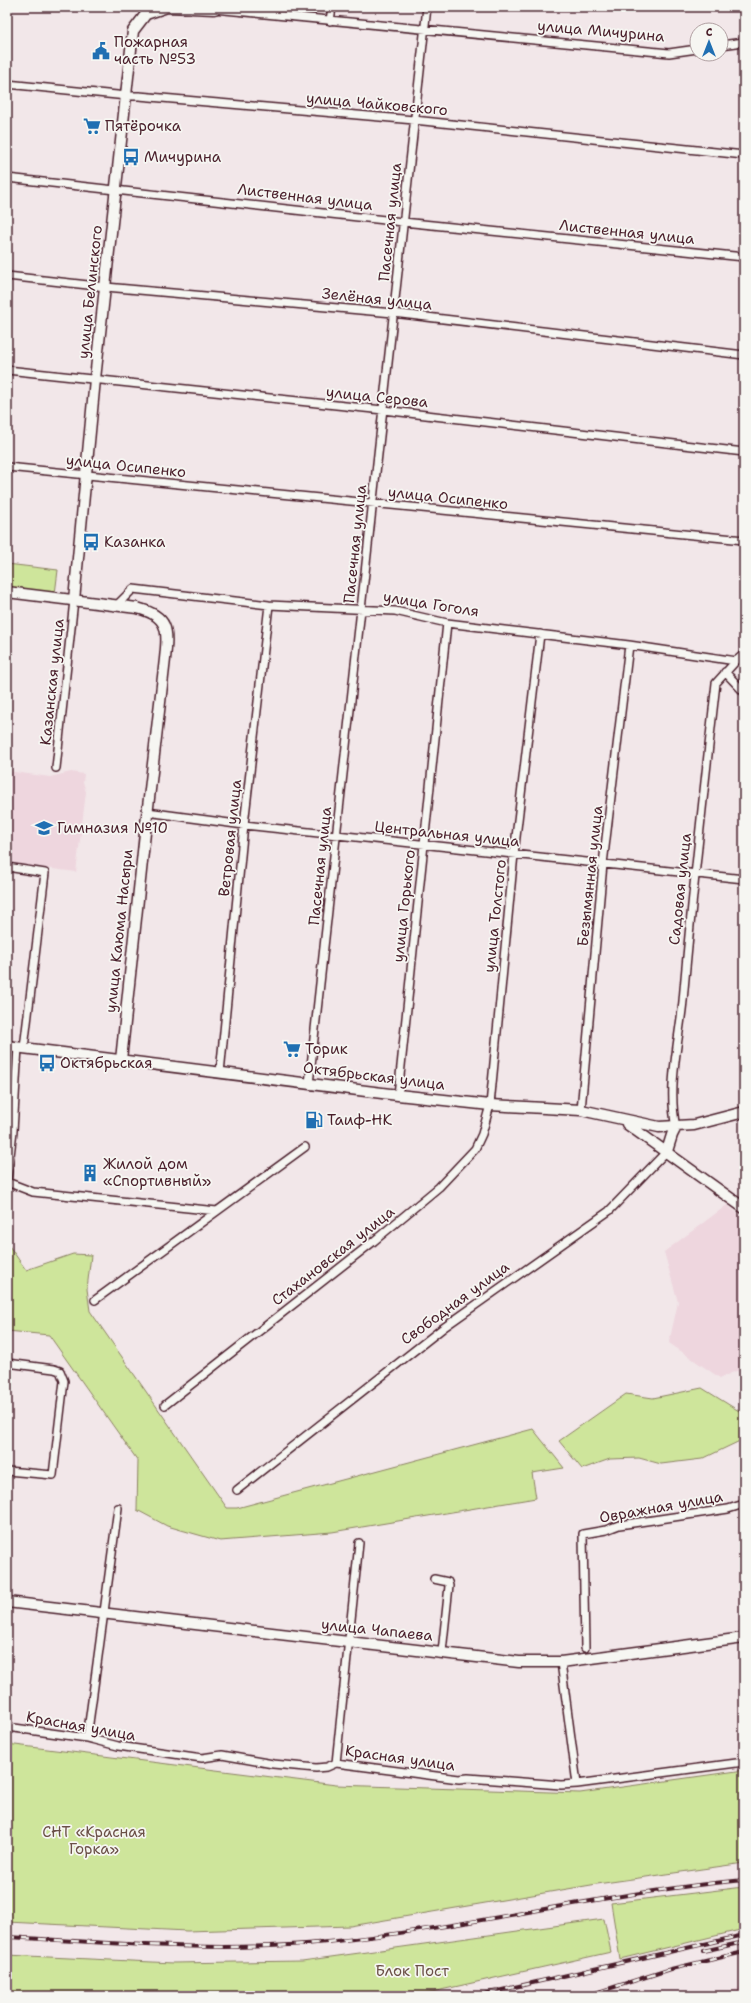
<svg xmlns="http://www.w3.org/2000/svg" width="751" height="2003" viewBox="0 0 751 2003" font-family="'Shantell Sans',sans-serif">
<rect width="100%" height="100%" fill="#f2e7e9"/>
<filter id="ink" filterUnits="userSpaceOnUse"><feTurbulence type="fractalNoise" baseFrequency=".025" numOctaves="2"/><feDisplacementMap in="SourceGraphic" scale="8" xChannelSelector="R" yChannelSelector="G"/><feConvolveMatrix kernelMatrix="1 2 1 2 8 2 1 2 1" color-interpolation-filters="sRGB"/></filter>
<g filter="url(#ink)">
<!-- built -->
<path fill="#eed6de" d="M7,771L50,777L71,772L84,774L83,782L86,792L76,872L7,863Z
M727,1205L744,1218V1366L741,1372L736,1371L720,1378L669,1343L678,1302L664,1252Z
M744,1986V1996H717L741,1987Z"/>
<!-- green -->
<path fill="#cee59b" stroke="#8c8263" d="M7,564L58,570L55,594L7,588Z
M7,1243L26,1270L73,1254L91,1255L87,1289L90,1311L227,1508H237L533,1429L564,1468L532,1473L536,1498L332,1532L220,1541L167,1526L137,1510L138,1461L49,1335L7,1331Z
M702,1388L739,1411H744V1439L702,1459L661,1464L639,1458L610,1459L582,1469L559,1441L626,1394L653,1398Z
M7,1744L336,1785L580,1793L744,1770V1863L597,1884L350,1926L187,1931L7,1922Z
M744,1887V1929L620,1959L611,1903Z
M604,1919L611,1952L414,1996H7V1955L173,1963L302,1961Z"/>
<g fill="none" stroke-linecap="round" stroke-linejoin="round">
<!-- street casing -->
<g stroke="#4a1f2b" stroke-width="10">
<path id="street" d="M214,9L669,53L697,49
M330,21L332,7
M721,45L744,42
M7,84L127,96H139L414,120L744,155
M7,178L403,222L744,257
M7,276L106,287L393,313L744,355
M7,370L383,410L744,452
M7,467L744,540
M116,606L133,589L269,605L395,611L447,623L629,645L736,661L744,654
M725,672L744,692
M56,768L74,600
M147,812L244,825L744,879
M7,867L45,873L24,1048
M220,1073L244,825L269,605
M309,1084L427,7
M398,1095L447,623
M581,1110L603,864L629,645
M676,1127C667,1087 679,1042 683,1001C692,895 704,789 716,683L736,661
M7,1180L13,1131L18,1047
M7,1182L33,1192L217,1211
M95,1300L305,1147
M7,1363L54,1369L60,1371L64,1381L53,1475L7,1471
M165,1405L374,1241L439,1187L475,1149L482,1134L490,1105L514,854L540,634
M237,1490L443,1328L609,1211L667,1151
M434,1579L448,1582L449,1586L442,1652
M585,1648L583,1534L606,1530L619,1525L728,1509L744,1504
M561,1662L577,1784
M7,1727L87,1738L118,1746L202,1758L222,1755L273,1764L316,1768L327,1767L336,1763L459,1779L468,1778L561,1785L577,1784L744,1762
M87,1738L118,1508
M336,1763L359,1543"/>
</g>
<!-- secondary casing -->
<g stroke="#4a1f2b" stroke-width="13">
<path id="secondary" d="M168,7L214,9L219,7
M7,592L137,608C169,616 168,630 165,659L145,833L121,1060
M74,600L95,379L133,31L146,14L167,7
M7,1046L398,1095L490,1105L581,1110L659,1127L694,1125L744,1112
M627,1124L744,1208
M667,1151L672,1135L676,1127
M7,1602L519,1662H561L744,1638"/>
</g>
<!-- street -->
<use href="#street" stroke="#f6f6f2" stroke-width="7"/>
<!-- secondary -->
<use href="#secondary" stroke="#f6f6f2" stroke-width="10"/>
<!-- rail casing -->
<g stroke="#4a1f2b" stroke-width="4">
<path id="rail" d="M7,1937C113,1943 221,1953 327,1942C467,1928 604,1893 744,1880
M703,1951L744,1942
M475,1996L744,1935
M586,1996L671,1969L744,1952"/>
</g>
<!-- rail -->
<use href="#rail" stroke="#f6f6f2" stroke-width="2.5" stroke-dasharray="8" stroke-linecap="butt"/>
</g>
</g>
<!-- icons -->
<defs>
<g id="civic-bare" transform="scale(1.38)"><path d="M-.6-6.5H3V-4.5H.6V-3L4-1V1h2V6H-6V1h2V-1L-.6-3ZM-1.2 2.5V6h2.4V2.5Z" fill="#1f6fb2" stroke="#f6f6f2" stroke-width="2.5" paint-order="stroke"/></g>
<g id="supermarket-bare" transform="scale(1.38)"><path d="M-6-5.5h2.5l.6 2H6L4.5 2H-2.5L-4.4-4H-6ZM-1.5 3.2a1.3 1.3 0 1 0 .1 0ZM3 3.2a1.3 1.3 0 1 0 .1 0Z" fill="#1f6fb2" stroke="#f6f6f2" stroke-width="2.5" paint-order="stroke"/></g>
<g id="bus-bare" transform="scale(1.38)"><path d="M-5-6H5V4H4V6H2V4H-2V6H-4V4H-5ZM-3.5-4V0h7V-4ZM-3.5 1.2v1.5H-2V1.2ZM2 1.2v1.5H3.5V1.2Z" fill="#1f6fb2" stroke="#f6f6f2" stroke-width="2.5" paint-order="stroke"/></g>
<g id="school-bare" transform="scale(1.38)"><path d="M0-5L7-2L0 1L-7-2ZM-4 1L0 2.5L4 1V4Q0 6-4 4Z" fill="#1f6fb2" stroke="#f6f6f2" stroke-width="2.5" paint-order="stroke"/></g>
<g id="fuel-bare" transform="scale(1.38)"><path d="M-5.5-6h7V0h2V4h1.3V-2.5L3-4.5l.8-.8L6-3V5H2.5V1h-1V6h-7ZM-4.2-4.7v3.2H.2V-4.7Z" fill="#1f6fb2" stroke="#f6f6f2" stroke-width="2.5" paint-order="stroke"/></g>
<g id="building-bare" transform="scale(1.38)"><path d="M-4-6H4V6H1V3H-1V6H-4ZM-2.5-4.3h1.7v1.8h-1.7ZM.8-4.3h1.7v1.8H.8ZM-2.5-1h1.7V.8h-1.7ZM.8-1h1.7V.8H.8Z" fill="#1f6fb2" stroke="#f6f6f2" stroke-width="2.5" paint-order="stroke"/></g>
</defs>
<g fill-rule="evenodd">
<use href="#civic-bare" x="101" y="51"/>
<use href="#supermarket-bare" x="92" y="126"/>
<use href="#bus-bare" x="131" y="157"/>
<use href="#bus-bare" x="91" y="542"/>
<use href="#school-bare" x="44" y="828"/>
<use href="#supermarket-bare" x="292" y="1049"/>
<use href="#bus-bare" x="47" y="1063"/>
<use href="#fuel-bare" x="314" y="1120"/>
<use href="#building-bare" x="90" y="1173"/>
</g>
<g text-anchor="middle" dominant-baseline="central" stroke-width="3.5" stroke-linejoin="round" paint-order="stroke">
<!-- street labels -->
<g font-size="15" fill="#4a1f2b" stroke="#f6f6f2">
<text transform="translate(601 31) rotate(5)">улица Мичурина</text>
<text transform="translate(377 104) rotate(5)">улица Чайковского</text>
<text transform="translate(305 197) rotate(7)">Лиственная улица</text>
<text transform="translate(390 222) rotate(-84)">Пасечная улица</text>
<text transform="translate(627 232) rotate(6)">Лиственная улица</text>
<text transform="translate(90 292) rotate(-84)">улица Белинского</text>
<text transform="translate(377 299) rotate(6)">Зелёная улица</text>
<text transform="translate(377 397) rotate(6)">улица Серова</text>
<text transform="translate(126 466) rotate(6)">улица Осипенко</text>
<text transform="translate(448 498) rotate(6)">улица Осипенко</text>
<text transform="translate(355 544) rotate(-84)">Пасечная улица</text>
<text transform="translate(431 604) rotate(9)">улица Гоголя</text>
<text transform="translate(52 682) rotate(-84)">Казанская улица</text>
<text transform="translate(447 834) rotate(6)">Центральная улица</text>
<text transform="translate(230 838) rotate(-84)">Ветровая улица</text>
<text transform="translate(320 866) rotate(-84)">Пасечная улица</text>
<text transform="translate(590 876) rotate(-84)">Безымянная улица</text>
<text transform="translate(680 889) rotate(-84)">Садовая улица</text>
<text transform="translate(404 906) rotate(-84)">улица Горького</text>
<text transform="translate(495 916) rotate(-84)">улица Толстого</text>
<text transform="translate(119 931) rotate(-84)">улица Каюма Насыри</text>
<text transform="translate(374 1076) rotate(7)">Октябрьская улица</text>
<text transform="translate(333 1256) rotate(-38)">Стахановская улица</text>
<text transform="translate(455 1303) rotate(-36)">Свободная улица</text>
<text transform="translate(661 1507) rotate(-10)">Овражная улица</text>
<text transform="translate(377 1630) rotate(6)">улица Чапаева</text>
<text transform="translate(81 1726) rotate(10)">Красная улица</text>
<text transform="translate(400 1758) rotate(8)">Красная улица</text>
</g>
<!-- poi labels -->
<g font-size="15" fill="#4a1f2b" stroke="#f6f6f2" text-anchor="start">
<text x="114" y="42">Пожарная<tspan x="114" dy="17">часть №53</tspan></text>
<text x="105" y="126">Пятёрочка</text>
<text x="144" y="157">Мичурина</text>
<text x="104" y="542">Казанка</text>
<text x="57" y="828">Гимназия №10</text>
<text x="305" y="1049">Торик</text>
<text x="60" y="1063">Октябрьская</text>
<text x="327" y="1120">Таиф-НК</text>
<text x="103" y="1164">Жилой дом<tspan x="103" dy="17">«Спортивный»</tspan></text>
</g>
<!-- park labels -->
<g font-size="15" fill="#6b5047" stroke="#f6f6f2">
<text x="94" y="1832">СНТ «Красная<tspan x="94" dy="17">Горка»</tspan></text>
<text x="412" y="1971">Блок Пост</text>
</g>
</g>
<!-- margin -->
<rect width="751" height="2003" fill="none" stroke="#f6f6f2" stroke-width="24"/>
<rect x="12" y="12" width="727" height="1979" fill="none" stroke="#4a1f2b" stroke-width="1.5" filter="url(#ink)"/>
<!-- north arrow -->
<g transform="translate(709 42)"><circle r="19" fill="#f6f6f2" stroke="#b1a0a2"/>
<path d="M0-3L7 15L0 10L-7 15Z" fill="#1f6fb2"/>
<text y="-6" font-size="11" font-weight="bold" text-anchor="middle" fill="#4a1f2b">С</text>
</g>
</svg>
